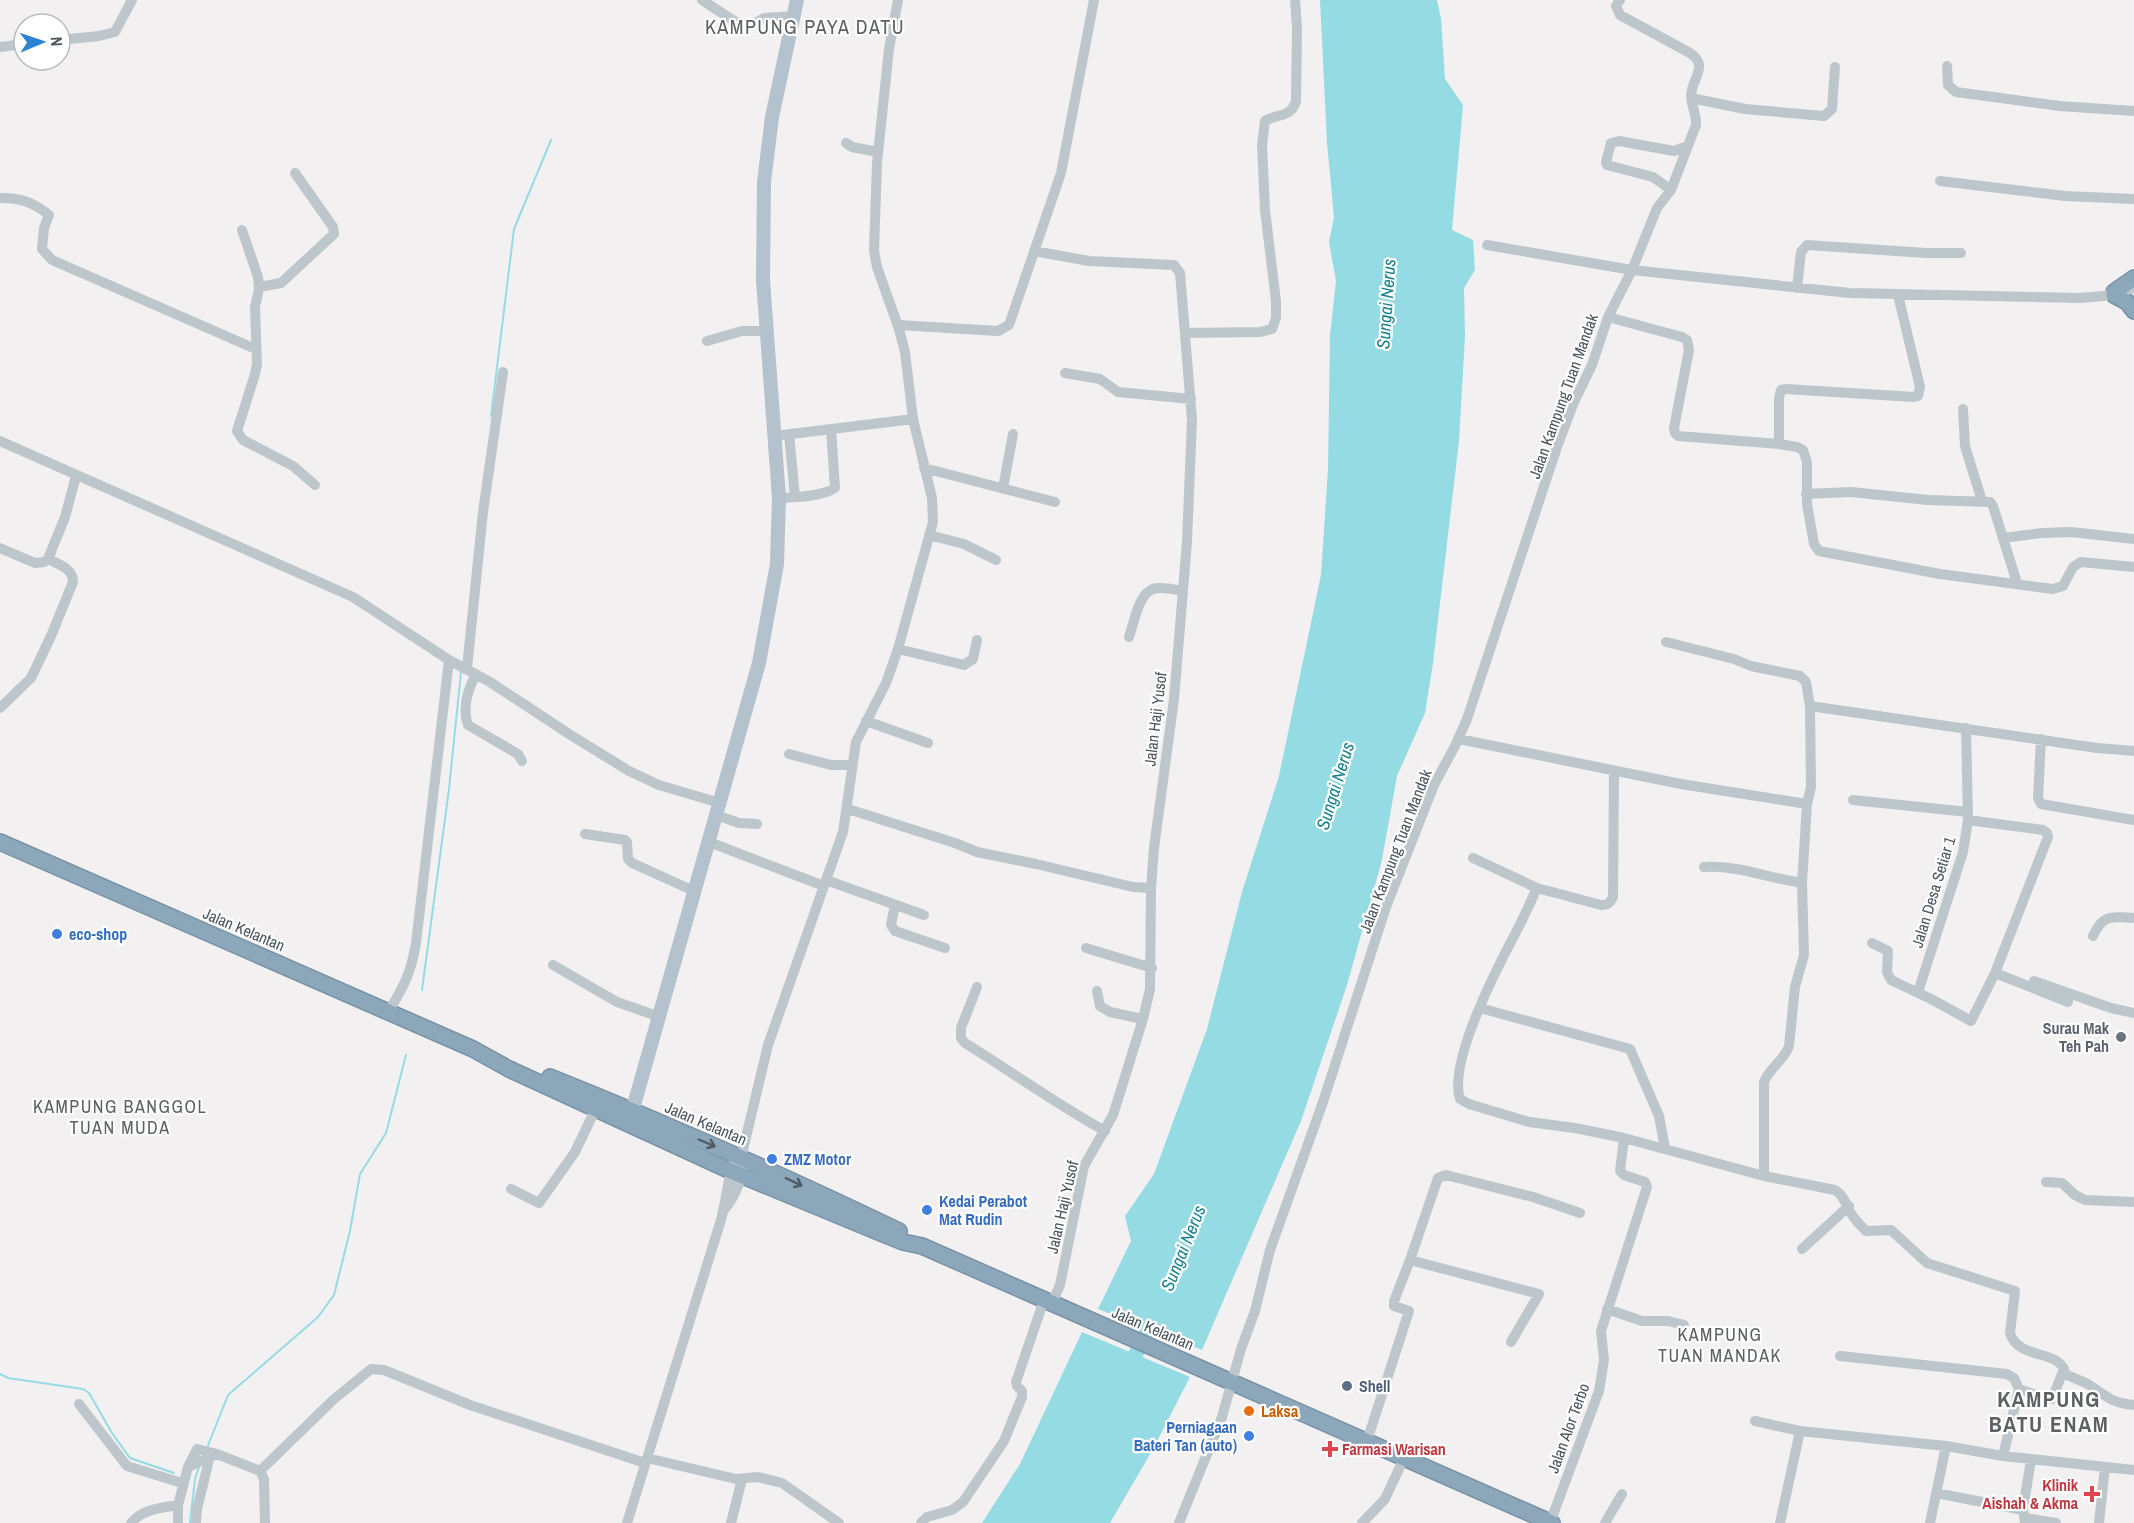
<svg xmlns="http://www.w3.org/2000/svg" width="2134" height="1523" viewBox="0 0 2134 1523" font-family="'Archivo Narrow',sans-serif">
<rect width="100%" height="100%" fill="#f2f0f0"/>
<!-- water -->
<path fill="#95dbe4" d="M1320,0H1437L1441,18L1445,79L1463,105L1452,230L1473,240L1475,270L1464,288L1465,336L1459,441L1433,663L1425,713L1397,776L1382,860L1347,985L1301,1121L1202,1350L1098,1309L1131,1241L1125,1216L1154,1174L1207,1029L1242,892L1279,776L1321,575L1328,470L1330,335L1336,281L1329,242L1334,217L1327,143Z
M1082,1332L1190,1377L1153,1449L1110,1523H982L1020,1464Z"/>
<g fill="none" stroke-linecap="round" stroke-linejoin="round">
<!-- stream -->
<path stroke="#95dbe4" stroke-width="2" d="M491,416L514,229L551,140
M422,990L449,789L461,672
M0,1374L8,1378L83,1389L89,1393L112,1433L130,1458L174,1473
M207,1448L228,1395L318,1317L334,1295L350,1231L360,1174L386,1133L406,1055
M190,1523L195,1479L199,1467"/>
<!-- river -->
<path stroke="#95dbe4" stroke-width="15" d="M1128,1371L1156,1311"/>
<!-- highway casing -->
<g stroke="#7892a6" stroke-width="18">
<path id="highway" d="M2114,292L2134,278
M2114,295L2127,302L2134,311
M0,842L473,1049L509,1069L731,1171L876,1231L903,1242L922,1246L1552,1523
M550,1077C668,1124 784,1176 899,1231"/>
</g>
<!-- minor -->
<path stroke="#bdc6cb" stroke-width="10" d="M702,0L742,26L754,24L764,18L793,16
M60,40L99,36L115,32L132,0
M0,47L24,44
M1947,66L1948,85L1956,92L2060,106L2134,111
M1691,98L1745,109L1824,116L1832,109L1835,67
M846,143L852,147L878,152
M1940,181L2065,196L2134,199
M1671,190L1653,177L1607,165L1606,162L1611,143L1619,141L1674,151L1688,146
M0,198C18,197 35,203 49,215L44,228L42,249L52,260L251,347H256
M242,230L258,277L259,289L255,307L257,364L255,374L237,431L243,440L293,466L315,485
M1487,245L1632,270L1850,293L2079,298L2104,296L2134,288
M1034,251L1089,261L1174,265L1180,273L1192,420L1187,542L1174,699L1154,848L1151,888L1150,989L1143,1019L1113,1115L1084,1166L1060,1285L1052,1303
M259,287L281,283L334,234L333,227L295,173
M1797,288L1801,252L1807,245L1926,253H1961
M1608,317L1682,337L1687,340L1689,350L1674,428L1675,433L1678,436L1779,444L1797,447L1803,450L1807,462V504L1814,544L1819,551L1940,574L2053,589L2063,586L2073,567L2081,562L2134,567
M898,325L998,331L1009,325L1061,173L1094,0
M1185,333L1260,332L1272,329L1276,318V301L1265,210L1262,145L1265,121C1278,113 1291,118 1296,101L1297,28L1295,0
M707,341L742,331H767
M1065,373L1100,379L1118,392L1191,399
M1963,409L1965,446L1982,501
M789,434L795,497
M775,436L913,419L905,352L899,329L877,267L874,251L877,163L889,49L898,0
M0,441L353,597L449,660L490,682L569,734L629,771L659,785L720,803
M1779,444V398L1781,390L1786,389L1914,397L1918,396L1920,387L1898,295
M924,468L1055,502
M1003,488L1013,434
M1806,494L1851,492L1928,500L1990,502L1993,506L2017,583
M779,498C796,497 820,497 835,488L831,429
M929,535L964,544L996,560
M2003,538L2042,533L2071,532L2134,539
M0,548L35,563L44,562L48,559L65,517L76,476
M1129,637C1134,624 1138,594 1153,589C1161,586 1175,590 1183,591
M1666,642L1734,659L1751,666L1800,676L1806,682L1810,706
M898,649L964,665L973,659L977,640
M467,668L483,512L503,372
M476,674C468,689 462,708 468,725L518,754L522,761
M0,708L31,678L51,636L73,582C73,568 58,564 48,559
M866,721L928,743
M1459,739L1681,784L1807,804L1811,787L1810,706L2097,748L2134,751
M2041,739L2038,798L2041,804L2134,820
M789,754L831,765H852
M1614,771L1613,897C1610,903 1608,905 1601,905L1537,888C1530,903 1523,919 1515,934C1497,968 1448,1062 1460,1099L1469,1104L1529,1122L1575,1128L1624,1138L1764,1176L1835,1190C1845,1196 1846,1206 1852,1215C1856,1221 1861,1226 1866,1231L1891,1230L1927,1263L2015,1291L2010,1333C2018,1359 2055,1350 2064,1369L2052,1399L2045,1398L2019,1389
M1853,800L1968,812
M848,809L955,843L977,852L1036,864L1133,887L1151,888
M716,815L739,823L757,824
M585,834L625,840L627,842L628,859L632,863L694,891
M709,842L824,886
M1473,858L1537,888
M1704,867C1737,865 1769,878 1802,883
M826,880L924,915
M895,905L891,925L895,931L945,948
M2093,936C2103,913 2113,917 2134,918
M1872,943L1888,951L1887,972L1891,980L1931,999L1971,1021L1995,973L2048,837L2047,833L2043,830L1968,820
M1086,948L1152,968
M553,965L617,1002L660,1017
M1995,973L2068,1002
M2034,981L2111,1008L2134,1013
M977,987L961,1028V1038L965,1043C1012,1072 1056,1104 1105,1131
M1097,991L1100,1006L1110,1012L1143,1019
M1918,992L1963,852L1968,820L1966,728
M1480,1008L1630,1049L1659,1116L1665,1148
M389,1011C404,986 411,973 416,943L449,660
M1764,1176V1082C1769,1068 1784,1061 1789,1046L1795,987L1804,955L1802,883L1807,804
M2046,1182L2062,1183L2075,1195L2085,1200L2134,1202
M511,1189L539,1203L575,1152L596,1108
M724,1210C735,1197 745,1175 741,1158L768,1045L843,832L856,742L886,683L898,649L933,522L932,498L913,419
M1802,1249L1849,1206
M1410,1260L1539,1294L1511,1342
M1607,1309L1642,1321H1668L1684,1325
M1840,1356L2007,1374L2014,1378L2019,1389L2003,1456
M2063,1373C2071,1377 2079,1380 2086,1383C2106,1395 2108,1402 2134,1405
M79,1404L127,1466L182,1483
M1755,1421L1800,1431L1946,1446L2003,1456L2134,1470
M1367,1441L1409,1311L1394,1306V1301L1410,1260L1438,1178L1446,1175L1533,1197L1580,1213
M647,1458L736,1479L758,1477L782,1483L839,1523
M188,1467L197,1449L217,1454
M260,1471L264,1479L265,1523
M1936,1493L2023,1510
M178,1505V1523
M2026,1518L2056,1523
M131,1523C143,1509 160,1508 178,1505L188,1467L217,1454L260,1471L333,1400L371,1369L384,1370L470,1405L645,1463
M196,1523L197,1509L210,1456
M627,1523L720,1223C726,1203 727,1184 733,1164
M731,1523L742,1479
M921,1523L927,1517L952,1510L963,1502L1004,1441L1022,1397V1391L1017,1386L1016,1382L1044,1300
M1179,1523L1222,1417L1241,1349L1255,1311L1270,1250L1323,1102L1386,907L1434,785L1455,746L1467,719L1557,447L1574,402L1592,365L1608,317L1632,270L1657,208L1671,190L1696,125C1697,114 1691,106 1691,96C1691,79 1710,66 1690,53L1620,15L1616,6L1620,0
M1362,1523L1385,1499L1404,1458
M1550,1523L1599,1391L1604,1360L1601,1331L1647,1187L1645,1182L1624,1175L1620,1171L1624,1138
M1605,1523L1622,1494
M1780,1523L1800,1431
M1930,1523L1946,1446
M2025,1523L2023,1510L2031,1459
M2099,1523L2105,1467"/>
<!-- major -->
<path stroke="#b3c2cc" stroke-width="14" d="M630,1119L759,663L777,564L779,498L763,280L764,182L772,117L797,0"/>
<!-- highway -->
<use href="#highway" stroke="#8da7ba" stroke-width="15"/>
</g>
<!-- one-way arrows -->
<defs><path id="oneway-shaft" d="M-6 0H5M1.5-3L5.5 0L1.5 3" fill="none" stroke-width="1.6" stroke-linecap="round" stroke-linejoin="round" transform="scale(1.5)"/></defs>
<g stroke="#515d65">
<use href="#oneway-shaft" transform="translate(707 1143) rotate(23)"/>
<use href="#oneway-shaft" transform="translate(794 1182) rotate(25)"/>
</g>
<!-- markers -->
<g fill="#3f7fe0" stroke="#fff" stroke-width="2">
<circle cx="57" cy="934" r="6"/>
<circle cx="772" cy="1159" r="6"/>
<circle cx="927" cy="1210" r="6"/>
<circle cx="1249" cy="1436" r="6"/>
</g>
<circle fill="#6b7280" stroke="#fff" stroke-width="2" cx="2121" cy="1037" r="6"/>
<circle fill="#5c6f8a" stroke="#fff" stroke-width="2" cx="1347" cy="1386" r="6"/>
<circle fill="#e8710a" stroke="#fff" stroke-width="2" cx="1249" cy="1411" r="6"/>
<g fill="#e0444e" stroke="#fff" stroke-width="2">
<path d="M1327 1440h6v6h6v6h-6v6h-6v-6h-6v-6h6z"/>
<path d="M2089 1485h6v6h6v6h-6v6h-6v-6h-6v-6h6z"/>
</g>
<g text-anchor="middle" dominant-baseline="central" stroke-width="4.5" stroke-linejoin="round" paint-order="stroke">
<!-- street labels -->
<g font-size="16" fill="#4a555c" stroke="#fff">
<text transform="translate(1563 396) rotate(-70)">Jalan Kampung Tuan Mandak</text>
<text transform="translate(1155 719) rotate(-83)">Jalan Haji Yusof</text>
<text transform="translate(1395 851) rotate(-69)">Jalan Kampung Tuan Mandak</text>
<text transform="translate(1933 892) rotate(-73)">Jalan Desa Setiar 1</text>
<text transform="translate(244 929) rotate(23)">Jalan Kelantan</text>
<text transform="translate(706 1123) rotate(23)">Jalan Kelantan</text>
<text transform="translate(1062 1207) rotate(-77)">Jalan Haji Yusof</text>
<text transform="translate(1153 1328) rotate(23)">Jalan Kelantan</text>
<text transform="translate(1568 1428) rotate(-70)">Jalan Alor Terbo</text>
</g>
<!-- shop labels -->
<g font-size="16" font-weight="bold" fill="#366cbe" stroke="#fff" text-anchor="start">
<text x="69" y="934">eco-shop</text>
<text x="784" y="1159">ZMZ Motor</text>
<text x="939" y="1201">Kedai Perabot<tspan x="939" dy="18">Mat Rudin</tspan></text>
<text x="1237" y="1427" text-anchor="end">Perniagaan<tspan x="1237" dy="18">Bateri Tan (auto)</tspan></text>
</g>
<!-- worship labels -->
<g font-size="16" font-weight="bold" fill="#5b616d" stroke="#fff" text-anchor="end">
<text x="2109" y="1028">Surau Mak<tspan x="2109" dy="18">Teh Pah</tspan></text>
</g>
<!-- service labels -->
<g font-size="16" font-weight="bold" fill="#4e5e75" stroke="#fff" text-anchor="start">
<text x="1359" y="1386">Shell</text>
</g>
<!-- food labels -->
<g font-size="16" font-weight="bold" fill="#c56008" stroke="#fff" text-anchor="start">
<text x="1261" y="1411">Laksa</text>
</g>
<!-- health labels -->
<g font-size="16" font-weight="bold" fill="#be3a42" stroke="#fff" text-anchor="start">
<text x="1342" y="1449">Farmasi Warisan</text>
<text x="2078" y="1485" text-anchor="end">Klinik<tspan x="2078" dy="18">Aishah &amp; Akma</tspan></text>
</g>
<!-- water labels -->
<g font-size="18" font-style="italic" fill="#198290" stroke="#fff">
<text transform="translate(1386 304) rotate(-86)">Sungai Nerus</text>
<text transform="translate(1335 786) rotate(-73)">Sungai Nerus</text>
<text transform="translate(1183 1248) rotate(-68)">Sungai Nerus</text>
</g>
<!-- neighbourhood labels -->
<g font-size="18" letter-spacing="1.5" fill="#5d6164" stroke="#fff">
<text x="120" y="1106">KAMPUNG BANGGOL<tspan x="120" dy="21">TUAN MUDA</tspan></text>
<text x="1720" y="1334">KAMPUNG<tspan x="1720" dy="21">TUAN MANDAK</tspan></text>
</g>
<!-- quarter labels -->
<g font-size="20" letter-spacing="1.5" fill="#5d6164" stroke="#fff">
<text x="805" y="26">KAMPUNG PAYA DATU</text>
</g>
<!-- district labels -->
<g font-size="22" font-weight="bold" letter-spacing="1.5" fill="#5d6164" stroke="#fff">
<text x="2049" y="1399">KAMPUNG<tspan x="2049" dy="25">BATU ENAM</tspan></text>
</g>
</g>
<!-- north arrow -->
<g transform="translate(42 42) rotate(88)"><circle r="28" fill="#ffffff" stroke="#b7bbbe" stroke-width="1.5"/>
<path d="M0-4.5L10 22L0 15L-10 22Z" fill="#2b83d2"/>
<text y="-9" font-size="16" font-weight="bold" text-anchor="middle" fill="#4a555c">N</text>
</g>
</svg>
